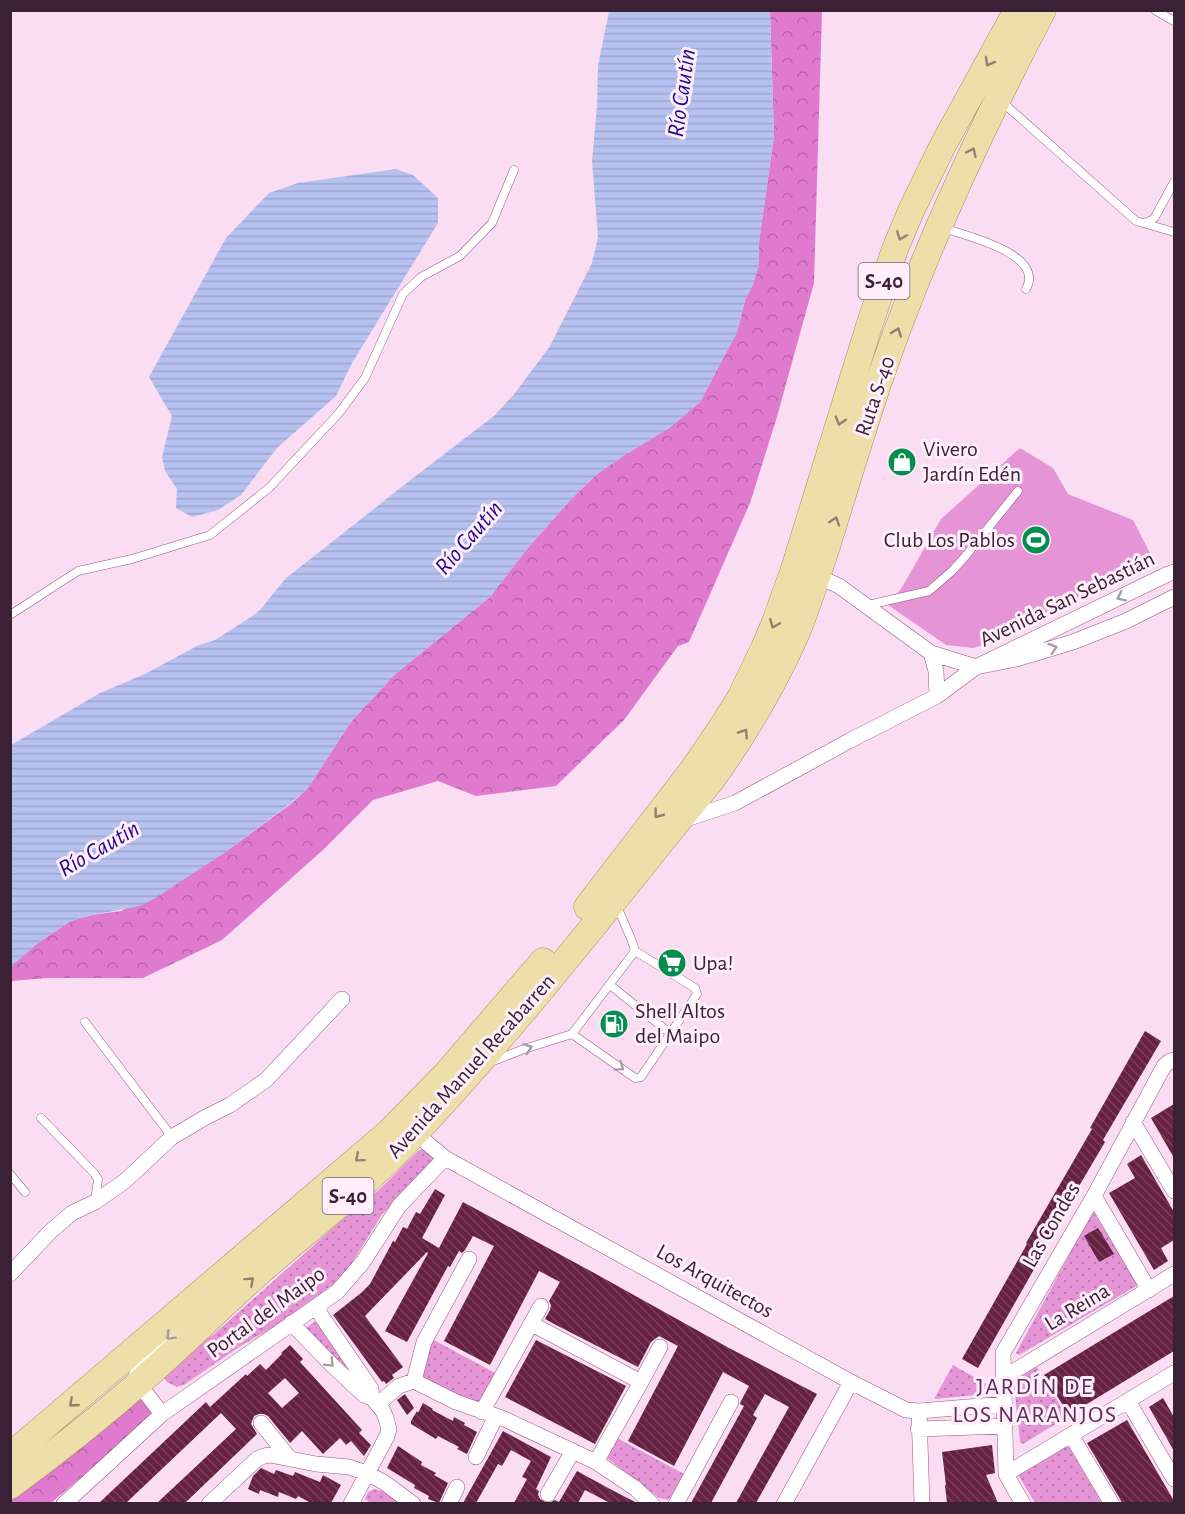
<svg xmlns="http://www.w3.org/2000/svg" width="1185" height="1514" viewBox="0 0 1185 1514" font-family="'Alegreya Sans',sans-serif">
<defs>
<pattern id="grass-dots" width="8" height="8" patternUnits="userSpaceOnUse" patternTransform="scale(1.5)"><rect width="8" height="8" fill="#e594d6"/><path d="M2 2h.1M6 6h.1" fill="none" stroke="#bb78ae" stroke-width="1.8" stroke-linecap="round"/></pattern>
<pattern id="forest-crowns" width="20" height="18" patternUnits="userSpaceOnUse" patternTransform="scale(1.5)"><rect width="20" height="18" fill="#e07acf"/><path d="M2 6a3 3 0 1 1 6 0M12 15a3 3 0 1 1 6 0" fill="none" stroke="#b764a9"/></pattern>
<pattern id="water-rules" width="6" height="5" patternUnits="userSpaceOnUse" patternTransform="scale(1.5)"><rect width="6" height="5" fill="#b6c1ef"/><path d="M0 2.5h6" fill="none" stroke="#9da6ce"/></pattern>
<pattern id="building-back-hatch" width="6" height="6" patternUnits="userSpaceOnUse" patternTransform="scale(1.5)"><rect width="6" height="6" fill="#652042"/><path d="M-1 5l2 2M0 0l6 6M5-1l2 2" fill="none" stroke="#783f5c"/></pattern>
</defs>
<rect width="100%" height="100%" fill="#faddf3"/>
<!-- grass -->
<path fill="url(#grass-dots)" d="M425,1148L433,1156V1159L429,1165L381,1216L352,1263L338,1281L273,1327L239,1347L184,1385L177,1387L167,1382L162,1376L202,1342L214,1334L342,1220L382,1187L418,1151Z
M1093,1211L1138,1285L1019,1355L1016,1353Z
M314,1322L317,1323L357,1382L307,1331V1327Z
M430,1338L499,1375L481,1403L465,1399L421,1377Z
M953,1365L988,1385L987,1394L934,1399Z
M1037,1367L1067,1417L1023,1444L1020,1442L1014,1385L1018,1379Z
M617,1438L684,1474L679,1485L668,1500L659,1498L607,1458V1455Z
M1067,1444L1102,1503H1035L1017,1473Z
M374,1489L382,1491L402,1503H370L365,1499L368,1492Z"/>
<!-- forest -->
<path fill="url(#forest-crowns)" d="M770,11H822L814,283L776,420L750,503L689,642L678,646L624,720L556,786L476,796L438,781L373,800L324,849L222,940L143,978H48L11,981V966L39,942L71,921L92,915L121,911L194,872L224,853L291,804L308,788L350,723L394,675L490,597L526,550L571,499L597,474L623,456L669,428L700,402L737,332L745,300L753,284L759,265V242L774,136Z
M136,1399L143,1400L152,1412L151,1417L51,1503L11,1504V1498Z"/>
<!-- garden -->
<path fill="#e594d6" d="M1020,448L1053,468L1068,494L1133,520L1153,559L1005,638L973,648L946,645L888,605L901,589L941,519Z"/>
<!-- water -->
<path fill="url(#water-rules)" d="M609,11H770L774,136L759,242V265L753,284L745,300L737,332L700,402L669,428L623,456L597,474L571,499L526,550L490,597L394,675L350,723L308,788L290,804L224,853L154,899L140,906L92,915L71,921L39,942L11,967V745L100,693L145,674L197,646L215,640L251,617L260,610L286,578L299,568L413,478L494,416L515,393L550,346L592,263L598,237L592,161L597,106L598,66Z
M396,169L413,175L438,198V223L352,363L336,396L277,448L241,495L218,510L192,517L176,508L177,489L165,471L162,457L172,416L149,377L226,238L269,193L298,183Z"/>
<!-- building -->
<path fill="url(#building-back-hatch)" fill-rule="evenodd" d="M1145,1031L1161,1041L1103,1140L1105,1142L1072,1198L1039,1256L1041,1257L978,1368L962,1359L1027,1244L1026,1243L1092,1129L1090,1128Z
M1174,1104V1158L1151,1118Z
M1141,1155L1174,1212V1240L1161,1248L1168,1261L1154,1270L1109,1193L1135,1178L1127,1164Z
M435,1189L445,1195L422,1238L439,1248L463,1202L596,1274L729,1348L817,1394L756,1503H736L789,1407L765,1394L753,1415L757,1418L711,1503H691L744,1406L740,1404L741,1401L749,1386L723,1372L674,1466L628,1441L678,1346L659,1336L651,1342L638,1367L556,1325L545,1319L550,1310L551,1305L549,1301L560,1282L539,1271L490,1365L444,1341L494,1246L473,1236L465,1250L462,1253L459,1251L450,1267L448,1266L407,1342L385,1331L428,1253L427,1252L365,1316L403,1367L392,1375L394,1378L386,1384L384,1381L382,1382L333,1315L361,1293L370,1284L393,1241L395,1242L403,1227L407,1229L416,1212L420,1214Z
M1098,1228L1114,1254L1099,1262L1084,1236Z
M1174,1296V1351L1069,1415L1044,1375Z
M536,1340L626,1386L595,1444L505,1397Z
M290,1345L303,1359L300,1362L362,1430L359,1433L371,1445L364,1456L351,1441L346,1445L340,1438L323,1454L302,1431L290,1443L268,1416L264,1414H259L254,1416L251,1424L257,1434L185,1503H157L236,1429L221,1413L126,1503H99L206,1402L210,1407L246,1374L247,1376L260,1364L266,1370L282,1354L281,1353ZM285,1378L299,1393L282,1408L268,1393Z
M405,1394L414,1408L407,1415L397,1400Z
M1163,1398L1174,1417V1451L1149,1407Z
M423,1403L433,1409L432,1410L453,1421L454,1417L465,1423L464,1425L477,1432L467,1454L457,1449L459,1447L438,1436L436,1439L411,1424V1421L417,1411L418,1413Z
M1127,1420L1174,1501V1503H1122L1120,1499L1087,1443Z
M503,1431L551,1457L536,1489L539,1491L538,1495L540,1499L547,1503H514L527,1479L522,1477L531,1461L511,1450L502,1466L498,1464L476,1503H463Z
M992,1445L995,1473L986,1475L998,1503H947L945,1485H946L942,1452Z
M398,1446L422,1462L421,1465L436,1473L434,1475L448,1483L439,1503L428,1499L429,1496L414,1488L415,1485L387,1468Z
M261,1468L274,1474L276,1470L293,1476L295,1472L320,1482L323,1475L341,1485L331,1503H311L298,1496L296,1499L279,1492L278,1497L260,1490L259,1494L248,1489L253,1476Z
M577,1471L610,1489L637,1503H610L585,1490L578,1503H549L555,1500L559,1502Z"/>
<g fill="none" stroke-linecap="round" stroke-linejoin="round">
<!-- service casing -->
<g stroke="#95578a" stroke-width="9">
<path id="service" d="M1155,10L1174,21
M1001,101L1136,221L1174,232
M1144,223L1152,220L1155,217L1174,182
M943,228C964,235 1046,254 1026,289
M868,605L929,591L952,571L963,559L1018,491
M10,615L78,571L132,559L210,535L269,488L339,413L365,378L403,294L421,277L460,256L492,223L514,170
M610,985L671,1034
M85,1022L172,1137
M572,1034L635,1078L641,1077L697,994L695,988L635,951
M491,1062L524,1049L572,1034L635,951L632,941L616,904
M41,1118L94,1173L98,1179L95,1201
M10,1174L25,1192"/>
</g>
<!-- minor casing -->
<g stroke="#95578a" stroke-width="16">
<path id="minor" d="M817,576L839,586L931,653L976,667L1016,659L1073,642L1126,621L1174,597
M931,653L936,671L937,696
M683,820L735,803L849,741L937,696L976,667L1168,574L1174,572
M1133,1122L1174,1191
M415,1133L445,1158L851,1382L906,1410L919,1411L1005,1404
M1094,1196L1149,1290
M10,1274L51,1231L72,1213L95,1202L125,1181L172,1137L206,1117L230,1105L266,1080L342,999
M316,1308L371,1389L372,1398
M291,1323L332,1365L364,1395L372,1398L383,1411L386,1418L389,1429L387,1436L351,1504
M532,1324L641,1382L596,1462
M1003,1378L1174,1274
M414,1381L424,1342L469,1259
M641,1382L660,1347
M1128,1401L1174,1479
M378,1404L399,1386L414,1381L456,1402L502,1418L596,1462L635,1488L652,1504
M919,1411L922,1504
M482,1412L541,1306
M162,1414L135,1379L140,1366L182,1324
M261,1423L290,1459
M918,1429L1005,1426
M1071,1435L1112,1504
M476,1457L496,1416
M1006,1474L1174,1373
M548,1494L573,1451
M64,1504L162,1414L337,1292L363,1262L399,1206L445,1158
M209,1504L257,1459L264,1456L270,1455L316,1464L349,1467L367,1473L385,1483L413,1504
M449,1504L457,1487
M676,1504L731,1402
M784,1504L851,1382
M1023,1504L1006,1474L1003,1353L1094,1196L1164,1066L1170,1061L1174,1060"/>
</g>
<!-- primary casing -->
<g stroke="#a88f5d" stroke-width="27">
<path id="primary" d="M587,907L694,768L725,722L740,698L764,648L775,622L794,569L869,326L895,249L911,211L942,147L1017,10
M10,1456L388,1133L446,1074L543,961
M10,1486C55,1453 98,1419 139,1383C178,1349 215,1312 254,1277C303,1233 358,1193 404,1145C514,1030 610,904 711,781C744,735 772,688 795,637C808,606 818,574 828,543C844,491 860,439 877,387C921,257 979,132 1043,10"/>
</g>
<!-- service -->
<use href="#service" stroke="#fff" stroke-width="8"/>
<!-- minor -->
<use href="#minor" stroke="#fff" stroke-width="15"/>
<!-- primary -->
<use href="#primary" stroke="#eedfaa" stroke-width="26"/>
</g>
<!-- one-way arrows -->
<defs><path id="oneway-chevron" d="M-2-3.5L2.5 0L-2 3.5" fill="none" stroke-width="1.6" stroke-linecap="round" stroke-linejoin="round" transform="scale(1.5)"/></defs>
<g stroke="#948070">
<use href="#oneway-chevron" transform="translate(989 62) rotate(119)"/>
<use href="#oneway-chevron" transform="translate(972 152) rotate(-65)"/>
<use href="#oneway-chevron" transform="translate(901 236) rotate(112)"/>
<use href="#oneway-chevron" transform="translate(897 332) rotate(-70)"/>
<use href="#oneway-chevron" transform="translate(840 421) rotate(107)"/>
<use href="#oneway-chevron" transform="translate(835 521) rotate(-72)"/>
<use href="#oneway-chevron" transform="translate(774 624) rotate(112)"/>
<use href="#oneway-chevron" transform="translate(744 733) rotate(-57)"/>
<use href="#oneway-chevron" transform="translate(658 814) rotate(127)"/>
<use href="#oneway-chevron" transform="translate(359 1158) rotate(140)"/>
<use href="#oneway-chevron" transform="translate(250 1281) rotate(-42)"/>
<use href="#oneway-chevron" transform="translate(73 1403) rotate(139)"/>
</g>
<g stroke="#a79ba5">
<use href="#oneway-chevron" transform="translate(1121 597) rotate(154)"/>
<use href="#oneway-chevron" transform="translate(1053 648) rotate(-18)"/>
<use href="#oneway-chevron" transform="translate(528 1048) rotate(-19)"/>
<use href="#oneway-chevron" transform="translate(620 1067) rotate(34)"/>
<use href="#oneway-chevron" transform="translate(170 1336) rotate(135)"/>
<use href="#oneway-chevron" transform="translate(330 1363) rotate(45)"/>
</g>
<!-- icons -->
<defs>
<g id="shop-disc" transform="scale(1.5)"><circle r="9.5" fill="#028e4d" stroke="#feeffb"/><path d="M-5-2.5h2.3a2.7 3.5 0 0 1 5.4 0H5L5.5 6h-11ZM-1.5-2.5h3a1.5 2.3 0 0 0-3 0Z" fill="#fff"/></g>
<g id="stadium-disc" transform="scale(1.5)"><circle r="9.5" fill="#028e4d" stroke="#feeffb"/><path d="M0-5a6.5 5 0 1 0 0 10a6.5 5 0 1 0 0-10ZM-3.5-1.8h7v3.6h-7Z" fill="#fff"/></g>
<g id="supermarket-disc" transform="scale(1.5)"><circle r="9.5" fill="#028e4d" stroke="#feeffb"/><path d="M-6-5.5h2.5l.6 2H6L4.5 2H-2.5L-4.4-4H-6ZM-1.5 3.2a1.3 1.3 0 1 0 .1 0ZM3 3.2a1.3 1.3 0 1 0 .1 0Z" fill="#fff"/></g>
<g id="fuel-disc" transform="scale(1.5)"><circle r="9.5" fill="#028e4d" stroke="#feeffb"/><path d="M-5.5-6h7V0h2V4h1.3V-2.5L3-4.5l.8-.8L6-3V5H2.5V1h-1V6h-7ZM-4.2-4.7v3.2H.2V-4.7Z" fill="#fff"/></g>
</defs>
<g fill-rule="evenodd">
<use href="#shop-disc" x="902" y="462"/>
<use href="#stadium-disc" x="1036" y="540"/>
<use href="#supermarket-disc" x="672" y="963"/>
<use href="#fuel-disc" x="614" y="1024"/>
</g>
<g text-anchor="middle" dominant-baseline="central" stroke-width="6" stroke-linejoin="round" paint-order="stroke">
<!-- shield labels -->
<g fill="#feeffb" stroke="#765f71" stroke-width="1.5">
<rect x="858.5" y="263" width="51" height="36" rx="4.5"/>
<rect x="322.5" y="1178" width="51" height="36" rx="4.5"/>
</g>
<g font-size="21" font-weight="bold" fill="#3b2136">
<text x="884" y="281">S-40</text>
<text x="348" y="1196">S-40</text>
</g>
<!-- street labels -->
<g font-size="22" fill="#3b2136" stroke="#feeffb">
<text transform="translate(875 396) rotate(-71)">Ruta S-40</text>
<text transform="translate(1067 599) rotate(-26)">Avenida San Sebastián</text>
<text transform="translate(471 1066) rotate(-48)">Avenida Manuel Recabarren</text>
<text transform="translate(1051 1225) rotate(-60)">Las Condes</text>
<text transform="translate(715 1281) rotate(29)">Los Arquitectos</text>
<text transform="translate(1077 1307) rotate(-31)">La Reina</text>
<text transform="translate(266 1312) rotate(-36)">Portal del Maipo</text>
</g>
<!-- poi labels -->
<g font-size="22" fill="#3b2136" stroke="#feeffb" text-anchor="start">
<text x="923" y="449">Vivero<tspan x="923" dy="25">Jardín Edén</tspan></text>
<text x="1015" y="540" text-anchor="end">Club Los Pablos</text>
<text x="693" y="963">Upa!</text>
<text x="635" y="1011">Shell Altos<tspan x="635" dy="25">del Maipo</tspan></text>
</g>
<!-- water labels -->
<g font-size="24" font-style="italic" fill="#200590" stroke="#feeffb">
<text transform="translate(682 93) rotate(-82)">Río Cautín</text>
<text transform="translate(469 538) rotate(-49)">Río Cautín</text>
<text transform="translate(99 849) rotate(-30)">Río Cautín</text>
</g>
<!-- neighbourhood labels -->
<g font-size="24" letter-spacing="1.5" fill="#652b5c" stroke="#feeffb">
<text x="1035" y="1387">JARDÍN DE<tspan x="1035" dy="28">LOS NARANJOS</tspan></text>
</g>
</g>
<!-- border -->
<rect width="1185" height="1514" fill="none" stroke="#3b2136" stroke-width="24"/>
</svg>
